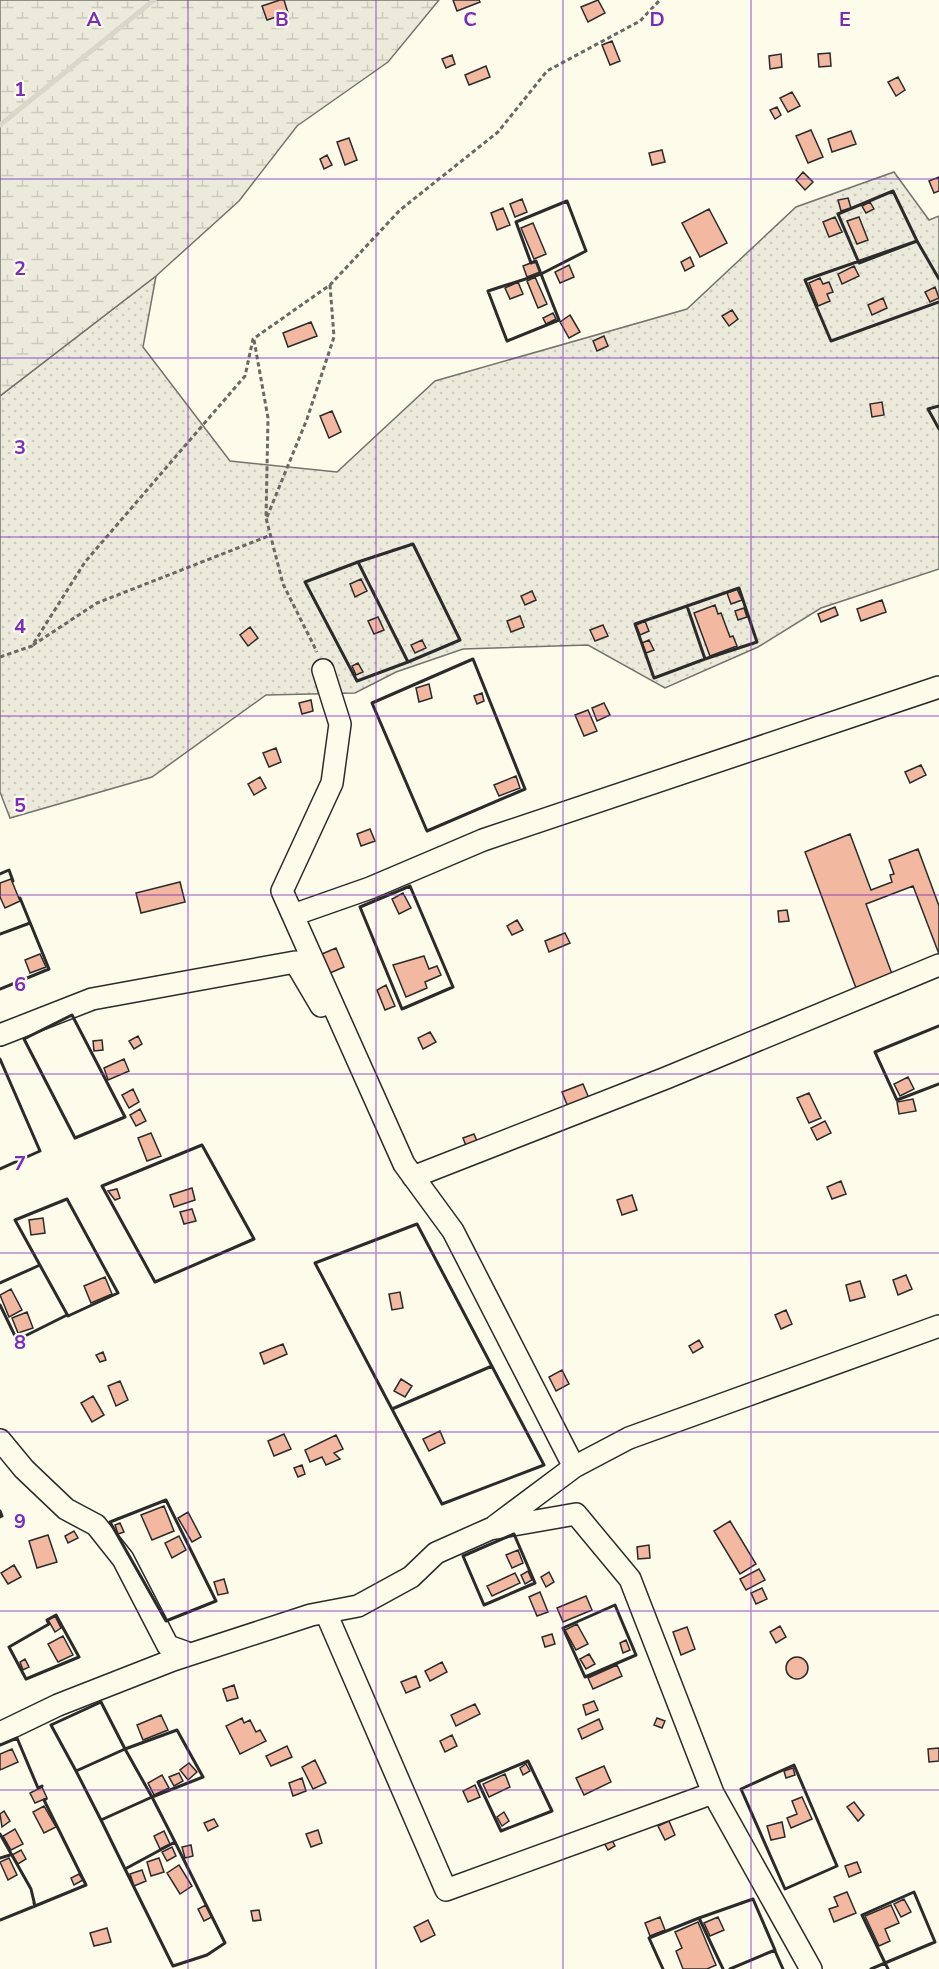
<svg xmlns="http://www.w3.org/2000/svg" width="939" height="1969" viewBox="0 0 939 1969" font-family="'Nunito Sans',sans-serif">
<defs>
<pattern id="grass-dots" width="8" height="8" patternUnits="userSpaceOnUse" patternTransform="scale(1.5)"><rect width="8" height="8" fill="#ecebdb"/><path d="M2 2h.1M6 6h.1" fill="none" stroke="#cbcabc" stroke-width="1.8" stroke-linecap="round"/></pattern>
<pattern id="wetland-marsh" width="20" height="14" patternUnits="userSpaceOnUse" patternTransform="scale(1.5)"><rect width="20" height="14" fill="#ecebdb"/><path d="M1 5h8M5 5V1M11 12h8M15 12V8" fill="none" stroke="#cbcabc"/></pattern>
</defs>
<rect width="100%" height="100%" fill="#fdfbea"/>
<!-- grass -->
<path fill="url(#grass-dots)" stroke="#74746e" stroke-width="1.5" d="M894,172L929,220L939,216V569L821,608L758,647L665,688L588,645L463,649L396,672L355,693L266,695L152,777L10,818L0,792V396L156,276L143,347L230,461L337,472L435,381L687,309L796,207Z"/>
<!-- wetland -->
<path fill="url(#wetland-marsh)" stroke="#74746e" stroke-width="1.5" d="M0,0H439L388,62L297,126L239,201L156,276L0,396Z"/>
<g fill="none" stroke-linecap="round" stroke-linejoin="round">
<!-- stream -->
<path stroke="#d8d7c9" stroke-width="5" d="M0,125L154,0"/>
</g>
<!-- building -->
<path fill="#f2b8a0" stroke="#2b2b2b" stroke-width="1.5" d="M280,0H284L288,13L267,20L262,6Z
M453,0H479L480,2L457,11Z
M598,0L605,13L588,22L581,7Z
M612,41L620,61L610,65L602,45Z
M830,53L831,66L819,67L818,54Z
M781,54L782,67L770,69L769,56Z
M452,55L455,64L446,68L442,59Z
M486,66L490,77L469,85L465,75Z
M898,77L905,90L896,96L888,82Z
M792,92L800,106L788,112L780,98Z
M777,107L781,115L775,119L770,110Z
M811,130L823,157L808,163L796,136Z
M851,131L856,144L832,152L828,139Z
M349,138L357,160L345,165L337,142Z
M662,150L665,162L652,165L649,153Z
M327,155L332,165L324,169L320,159Z
M803,172L813,182L805,190L796,180Z
M939,177V191L934,193L929,181Z
M848,198L851,208L841,211L838,200Z
M522,199L527,212L515,217L510,204Z
M870,202L874,209L866,213L862,206Z
M503,208L510,225L497,230L491,213Z
M709,209L727,243L700,257L682,223Z
M835,217L842,232L829,237L823,222Z
M859,217L868,240L857,244L847,221Z
M533,223L546,254L534,259L521,228Z
M690,257L694,266L685,271L681,262Z
M536,261L540,272L527,277L523,266Z
M569,265L574,277L560,283L555,272Z
M854,266L859,276L842,284L838,274Z
M535,277L547,304L538,308L527,281Z
M820,278L823,284L829,282L833,292L827,294L830,301L818,306L809,283Z
M518,282L523,294L510,299L505,288Z
M935,287L939,298L930,302L925,292Z
M883,298L887,308L872,315L868,305Z
M732,310L738,319L729,326L722,316Z
M553,313L556,319L546,324L543,318Z
M570,315L580,332L569,338L560,322Z
M311,322L317,336L288,347L283,333Z
M604,336L608,346L597,351L593,341Z
M882,402L884,415L872,417L870,404Z
M332,411L341,432L329,438L320,416Z
M361,579L367,591L355,597L350,584Z
M737,589L742,600L731,604L727,593Z
M532,591L536,600L525,605L521,596Z
M882,600L886,612L861,621L857,609Z
M715,605L718,614L721,613L730,637L733,636L737,646L710,656L694,613Z
M835,607L838,615L821,622L818,614Z
M744,608L747,617L738,620L735,611Z
M520,616L524,627L511,632L507,621Z
M378,617L384,630L374,634L368,621Z
M645,621L649,631L640,635L636,625Z
M603,625L608,636L595,641L590,630Z
M250,627L258,638L248,646L240,635Z
M422,640L426,648L415,653L411,645Z
M649,640L654,650L646,653L642,643Z
M358,663L363,672L356,675L352,666Z
M429,684L432,698L419,702L416,688Z
M482,693L484,701L477,704L474,696Z
M311,700L313,711L302,714L299,703Z
M604,703L610,715L597,721L592,708Z
M588,710L597,731L584,736L575,715Z
M276,748L281,762L269,767L263,753Z
M921,765L926,775L910,783L905,772Z
M516,776L520,788L499,796L494,785Z
M260,777L266,788L254,795L248,784Z
M370,829L375,841L361,846L357,834Z
M850,834L871,890L892,882L890,875L894,874L889,860L918,849L939,906V954L913,886L866,904L892,974L856,988L805,852Z
M11,879L20,901L5,908L0,897V883Z
M180,882L185,902L141,913L136,893Z
M403,893L411,908L399,914L392,899Z
M787,910L789,921L779,922L778,911Z
M517,920L523,930L512,935L507,926Z
M565,933L570,943L549,952L545,941Z
M336,948L344,967L330,973L322,954Z
M40,954L46,967L30,973L25,960Z
M424,956L429,969L437,966L441,975L425,982L427,988L406,997L393,965Z
M386,985L395,1006L385,1010L377,990Z
M430,1032L436,1042L423,1049L418,1038Z
M138,1036L142,1044L134,1049L129,1041Z
M102,1040L103,1050L94,1051L93,1041Z
M124,1059L129,1071L108,1080L104,1068Z
M908,1077L914,1089L900,1096L894,1084Z
M583,1084L591,1103L570,1112L562,1092Z
M133,1089L139,1102L129,1108L122,1095Z
M809,1093L821,1118L809,1123L797,1098Z
M913,1099L916,1111L899,1114L897,1102Z
M140,1109L146,1121L136,1126L130,1115Z
M825,1121L831,1133L817,1140L811,1128Z
M151,1133L161,1156L147,1161L138,1138Z
M474,1134L479,1146L468,1151L463,1138Z
M841,1181L846,1194L832,1199L827,1187Z
M192,1188L195,1200L174,1207L170,1195Z
M117,1189L120,1198L115,1200L108,1191Z
M632,1195L637,1210L622,1215L617,1200Z
M192,1209L196,1221L184,1224L180,1212Z
M43,1218L45,1233L31,1235L29,1220Z
M906,1275L912,1289L898,1295L893,1280Z
M105,1277L112,1294L91,1303L84,1286Z
M860,1281L865,1297L850,1301L846,1285Z
M11,1289L22,1310L9,1317L0,1295Z
M400,1292L403,1308L392,1310L389,1294Z
M786,1310L792,1324L781,1329L775,1315Z
M27,1312L33,1328L18,1333L12,1318Z
M699,1340L703,1347L693,1353L689,1346Z
M283,1344L287,1354L264,1364L260,1353Z
M103,1352L106,1360L100,1362L96,1355Z
M562,1370L569,1384L556,1391L549,1377Z
M401,1379L412,1386L405,1397L394,1391Z
M120,1381L128,1400L116,1406L108,1386Z
M93,1396L104,1415L92,1422L81,1403Z
M440,1431L445,1443L429,1451L423,1439Z
M284,1434L291,1449L274,1456L268,1441Z
M336,1435L343,1449L334,1453L340,1459L326,1465L322,1457L310,1462L305,1450Z
M302,1465L305,1474L298,1477L294,1468Z
M164,1506L174,1531L152,1540L141,1515Z
M188,1512L201,1537L192,1542L178,1518Z
M730,1521L756,1564L740,1574L714,1531Z
M120,1523L124,1532L118,1534L115,1525Z
M74,1531L78,1538L68,1543L65,1536Z
M48,1535L57,1562L37,1568L29,1541Z
M179,1536L186,1550L172,1558L165,1543Z
M649,1545L650,1558L638,1559L637,1547Z
M518,1550L523,1563L512,1568L506,1555Z
M14,1565L21,1577L8,1584L1,1573Z
M759,1569L765,1580L746,1590L740,1579Z
M528,1571L532,1580L525,1584L521,1575Z
M549,1572L554,1582L546,1587L541,1577Z
M515,1573L520,1583L492,1596L487,1586Z
M224,1579L228,1593L218,1595L214,1582Z
M762,1588L767,1599L756,1604L751,1593Z
M540,1592L548,1612L537,1616L529,1597Z
M586,1596L592,1610L563,1622L557,1608Z
M55,1616L61,1628L55,1632L48,1620Z
M577,1624L588,1644L576,1650L565,1630Z
M780,1626L786,1637L776,1643L770,1632Z
M687,1627L695,1649L681,1655L673,1632Z
M552,1634L555,1644L545,1647L542,1637Z
M63,1636L73,1655L58,1662L48,1644Z
M626,1640L630,1650L623,1653L620,1643Z
M589,1654L595,1664L586,1669L580,1659Z
M786 1668a11 11 0 1 1 22 0a11 11 0 1 1-22 0Z
M25,1659L29,1667L23,1670L20,1662Z
M442,1662L447,1672L430,1681L425,1671Z
M617,1665L622,1676L593,1689L588,1678Z
M416,1676L420,1687L406,1693L401,1682Z
M234,1685L238,1698L227,1701L223,1689Z
M594,1701L598,1710L586,1715L583,1705Z
M475,1704L480,1714L456,1726L451,1715Z
M161,1715L168,1730L143,1740L137,1725Z
M242,1718L244,1723L250,1720L256,1732L260,1730L266,1741L240,1754L226,1726Z
M657,1718L665,1721L662,1728L654,1725Z
M599,1719L603,1729L582,1739L578,1729Z
M452,1735L457,1746L445,1752L440,1741Z
M287,1746L292,1757L271,1766L266,1756Z
M939,1748V1761L929,1762L928,1749Z
M12,1749L18,1762L0,1770V1754Z
M315,1760L326,1783L313,1789L302,1767Z
M189,1763L197,1772L188,1780L180,1770Z
M526,1764L530,1771L523,1775L520,1768Z
M604,1766L611,1782L584,1795L576,1778Z
M793,1768L795,1775L786,1778L784,1771Z
M179,1773L183,1781L174,1786L169,1777Z
M505,1774L510,1787L489,1797L483,1784Z
M162,1775L169,1788L154,1795L148,1783Z
M302,1778L306,1791L293,1796L289,1783Z
M475,1785L480,1797L468,1802L463,1791Z
M42,1787L47,1798L35,1803L30,1793Z
M802,1797L812,1819L791,1828L787,1818L797,1814L792,1801Z
M854,1802L864,1815L858,1821L847,1807Z
M44,1806L56,1827L44,1833L33,1812Z
M4,1811L10,1821L2,1827L0,1814Z
M504,1812L509,1821L502,1826L497,1817Z
M214,1819L218,1826L208,1831L204,1823Z
M669,1821L675,1835L665,1840L658,1826Z
M782,1822L785,1837L771,1840L767,1826Z
M15,1829L23,1844L11,1850L3,1836Z
M318,1830L322,1843L311,1847L306,1834Z
M164,1831L170,1844L160,1849L154,1836Z
M610,1836L615,1846L608,1850L603,1841Z
M191,1845L193,1856L185,1858L182,1847Z
M172,1847L176,1856L167,1861L162,1852Z
M21,1850L26,1859L18,1864L12,1855Z
M9,1858L17,1875L8,1880L0,1862Z
M159,1858L164,1872L151,1876L147,1862Z
M857,1862L861,1872L849,1877L845,1866Z
M179,1865L192,1886L180,1894L167,1873Z
M142,1870L146,1881L134,1886L130,1874Z
M79,1874L83,1880L74,1885L71,1878Z
M847,1892L856,1913L834,1922L829,1909L838,1906L834,1897Z
M904,1899L911,1912L901,1917L894,1904Z
M206,1905L212,1917L204,1921L198,1909Z
M891,1905L899,1923L885,1929L890,1941L879,1946L865,1916Z
M259,1910L261,1920L253,1921L251,1911Z
M660,1917L665,1930L650,1936L645,1923Z
M718,1917L724,1930L710,1936L704,1923Z
M428,1920L435,1935L421,1942L414,1927Z
M698,1922L716,1965L707,1969H683L676,1951L682,1948L675,1932Z
M107,1928L111,1942L94,1946L90,1933Z"/>
<g fill="none" stroke-linecap="round" stroke-linejoin="round">
<!-- minor casing -->
<g stroke="#2b2b2b" stroke-width="24">
<path id="minor" d="M323,670L340,724L332,783L282,891L404,1164L453,1231L574,1467L495,1526
M293,915L370,888L483,840L939,687
M0,1035L92,999L295,962L321,1006
M413,1177L666,1078L939,965
M0,1440L24,1469L66,1509L96,1525L123,1559L168,1646L185,1652
M574,1467L629,1438L939,1326
M326,1613L446,1890L713,1793
M0,1733L58,1705L173,1660L311,1615L358,1606L411,1577L436,1553L490,1529L576,1514L630,1579L713,1793L811,1969"/>
</g>
<!-- path -->
<path stroke="#6a6964" stroke-width="3" stroke-dasharray="4.5 3" stroke-linecap="butt" d="M254,340L268,418L266,518L283,584L317,652
M267,517L307,419L334,337L330,285
M33,645L97,603L271,535
M0,657L32,646L85,562L245,376L253,339L330,285L400,210L498,132L547,71L640,21L660,0"/>
<!-- minor -->
<use href="#minor" stroke="#fdfbea" stroke-width="21"/>
<!-- wall -->
<path stroke="#2b2b2b" stroke-width="3" d="M893,191L917,241L859,263L838,214Z
M567,201L586,251L541,274L536,261L531,263L516,222Z
M541,274L559,320L507,341L488,291Z
M939,279L917,241L805,280L831,341L939,302
M939,406L928,409L939,429
M413,544L460,640L408,662L358,562Z
M358,562L408,662L357,681L305,582Z
M739,588L757,642L705,659L687,606Z
M687,606L705,659L654,678L635,624Z
M473,659L525,789L427,831L372,703Z
M0,874L9,870L13,881
M410,886L453,987L402,1009L360,907Z
M0,934L30,923
M0,989L49,969L20,898
M72,1015L125,1117L75,1138L24,1039Z
M939,1026L875,1052L897,1100L939,1084
M0,1059L40,1151L0,1169
M202,1145L254,1239L155,1282L102,1186Z
M67,1199L118,1293L68,1316L15,1220Z
M417,1224L544,1465L442,1504L315,1263Z
M0,1283L40,1265
M0,1305L17,1340L67,1315
M392,1409L492,1366
M166,1500L216,1601L166,1621L110,1522Z
M0,1511L2,1516L0,1517
M514,1534L535,1583L484,1605L463,1556Z
M615,1605L636,1655L585,1677L563,1628Z
M56,1615L79,1657L26,1679L9,1647L49,1624L47,1620Z
M101,1702L125,1749L76,1771L51,1725Z
M177,1730L203,1777L152,1797L125,1749Z
M0,1745L17,1738L38,1788L42,1786
M125,1749L152,1797L101,1820L76,1771Z
M528,1761L552,1811L501,1831L478,1782Z
M794,1765L837,1866L785,1889L741,1789Z
M152,1797L175,1842L125,1869L101,1820Z
M0,1834L31,1889L35,1906L86,1885L44,1800L46,1799
M175,1842L225,1943L207,1955L173,1966L125,1869Z
M0,1858L10,1855
M914,1892L935,1942L885,1963L862,1915Z
M0,1920L35,1906L34,1903
M775,1951L783,1969
M663,1969L649,1938L699,1918L700,1920
M723,1969L699,1918L753,1899L775,1950L730,1969
M871,1969L885,1963L888,1969"/>
</g>
<!-- grid -->
<path fill="none" stroke="#7b2cbf" stroke-width="1.5" stroke-opacity="0.55" d="M188,0V1969M376,0V1969M563,0V1969M751,0V1969M0,179H939M0,358H939M0,537H939M0,716H939M0,895H939M0,1074H939M0,1253H939M0,1432H939M0,1611H939M0,1790H939"/>
<g font-size="20" text-anchor="middle" font-weight="bold" fill="#7b2cbf" stroke="#fdfbea" stroke-width="4.5" stroke-linejoin="round" paint-order="stroke">
<text x="94" y="26">A</text>
<text x="282" y="26">B</text>
<text x="470" y="26">C</text>
<text x="657" y="26">D</text>
<text x="845" y="26">E</text>
<text x="20" y="96">1</text>
<text x="20" y="275">2</text>
<text x="20" y="454">3</text>
<text x="20" y="633">4</text>
<text x="20" y="812">5</text>
<text x="20" y="991">6</text>
<text x="20" y="1170">7</text>
<text x="20" y="1349">8</text>
<text x="20" y="1528">9</text>
</g>
</svg>
